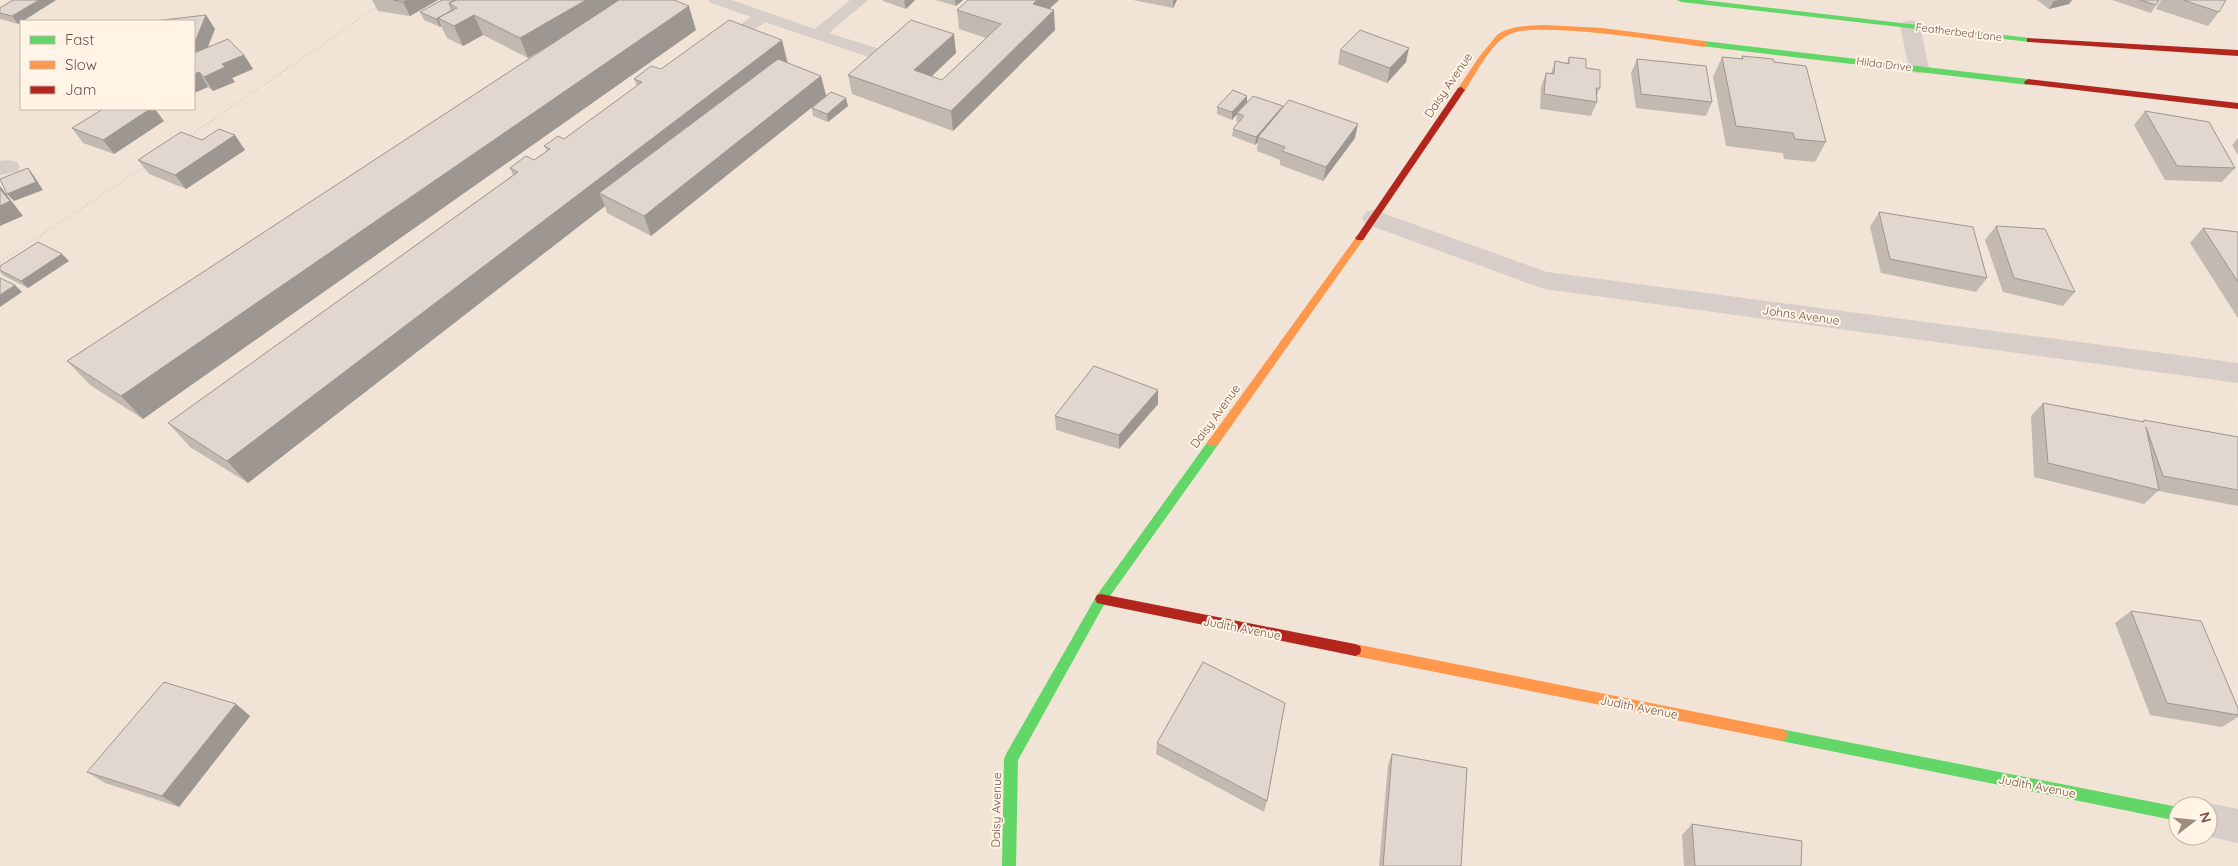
<svg xmlns="http://www.w3.org/2000/svg" width="2238" height="866" viewBox="0 0 2238 866" font-family="Quicksand,sans-serif">
<rect width="100%" height="100%" fill="#f5efe6"/>
<!-- residential -->
<path fill="#f1e4d6" fill-rule="evenodd" d="M0,0H2237L2238,866H0ZM21,21H194V109H21ZM2178,806H2208V836H2178Z"/>
<g fill="none" stroke-linecap="round" stroke-linejoin="round">
<!-- path -->
<path stroke="#d9cfcb" stroke-width="2.5" stroke-dasharray="1 3" stroke-linecap="butt" d="M188,137L378,6
M0,262L146,166"/>
<!-- lane -->
<path fill="#d7cec9" fill-rule="evenodd" d="M709,0H732L815,29L850,0H868L829,33L886,51L888,55L886,59H874L765,22L729,48H717L715,44L717,40L751,17L711,3Z"/>
<!-- street -->
<path fill="#d7cec9" fill-rule="evenodd" d="M1910,20L1917,22L1920,26L1929,68L1926,72L1919,74L1912,72L1909,68L1900,26L1903,22Z
M9,160L17,162L20,167L17,172L0,175V161Z
M1374,210L1547,272L2238,363V383L1544,289L1366,224L1362,218L1366,212Z
M2208,803L2238,809V843L2206,836H2208V806H2201Z"/>
<!-- fast -->
<path fill="#63d668" fill-rule="evenodd" d="M1677,0H1702L2030,38L2034,40L2030,42L1681,2Z
M1704,41L2028,79L2032,82L2028,85L1701,46V42Z
M1213,439L1217,440L1219,443L1217,446L1105,603L1018,760L1016,866H1002L1004,759L1006,754L1097,595L1209,440Z
M1781,729L2178,807V821L1781,741L1776,739L1774,735L1776,731Z"/>
<!-- slow -->
<path fill="#ff974d" fill-rule="evenodd" d="M1545,25L1602,28L1704,41L1708,44L1704,47C1655,40 1606,32 1557,30C1541,30 1522,28 1508,35C1491,43 1474,77 1464,92H1458L1457,90L1479,57L1497,35C1511,25 1529,26 1545,25Z
M1360,235L1365,238L1363,240L1217,446H1209L1207,443L1209,440L1357,236Z
M1355,644L1781,729L1786,731L1788,735L1786,739L1781,741L1355,656L1350,654L1349,650L1350,646Z"/>
<!-- jam -->
<path fill="#b3261e" fill-rule="evenodd" d="M2027,38L2238,50V56L2030,42H2027Z
M2028,79L2238,103V109L2025,84L2024,82Z
M1461,87L1465,90L1363,240H1357L1355,238L1357,236L1458,88Z
M1101,594L1355,644L1360,646L1361,650L1360,654L1355,656L1101,604L1097,603L1095,599L1097,595Z"/>
</g>
<!-- wall -->
<path fill="#c2b9b1" d="M56,0L18,24L0,19V8Z
M372,0H438L410,16L378,11Z
M442,0L696,30L143,419L90,385L67,361L550,45L528,58L483,35L463,46L447,38L441,26L440,27L424,20L420,12Z
M883,0H915L906,9L883,1Z
M936,0H963L956,6Z
M1133,0H1177L1173,8Z
M2037,0H2072L2069,4L2049,9Z
M2112,0H2159L2151,13Z
M2161,0H2226L2219,12L2208,26L2156,9Z
M1049,9L1055,30L953,131L852,94L848,75L956,53L932,76L942,80L986,38L959,29L957,10Z
M194,21L215,29L208,47L244,55L253,69L232,78L235,82L213,91L208,87L194,93Z
M1340,50L1406,62L1387,83L1338,64Z
M1742,56L1774,62L1826,142L1815,162L1784,159L1783,153L1726,146L1713,77L1722,57L1741,59Z
M1569,57L1586,68L1600,88L1596,97L1597,102L1591,116L1540,109L1541,87L1546,73H1551L1555,61L1567,63Z
M1637,59L1712,102L1706,116L1636,108L1631,73Z
M787,63L821,76L826,96L651,236L607,213L605,206L248,483L190,447L168,423L513,175L510,168L534,160L547,151L544,146L564,139L637,86L634,79L661,69Z
M1247,96V102L1355,138L1323,181L1280,165V160L1257,151L1258,142L1255,145L1232,136L1233,129L1238,122L1236,121L1237,114L1232,120L1217,114V107Z
M848,106L828,122L813,116L812,108Z
M2145,111L2235,168L2222,182L2165,180L2134,125Z
M164,121L114,154L83,143L72,128Z
M2238,138V155L2232,145Z
M202,140L245,150L186,189L149,174L138,160Z
M1879,212L1987,278L1976,292L1881,273L1870,227Z
M1996,226L2075,292L2063,306L2003,292L1985,240Z
M2203,228L2238,232V318L2190,243Z
M69,261L28,288L4,276L0,272V266Z
M1158,390V404L1119,449L1056,430L1055,416Z
M2043,403L2142,422L2144,420L2238,437V506L2158,491L2144,504L2034,477L2031,416Z
M2131,611L2238,708V717L2222,727L2150,715L2115,623Z
M236,704L250,716L179,807L105,783L87,772Z
M1157,743L1267,801L1264,812L1156,754Z
M1392,754L1461,866H1379L1388,765Z
M1692,824L1801,866H1684L1682,835Z"/>
<!-- shaded-wall -->
<path fill="#9e9690" d="M39,0H56L18,24L12,16Z
M406,0H438L410,16L403,2Z
M586,0H627L528,58L520,38Z
M906,0H915L906,9L904,1Z
M955,0H963L956,6Z
M1037,0H1059L1034,23L1033,4Z
M1173,0H1177L1173,8Z
M2059,0H2072L2069,4L2049,9L2054,1Z
M689,6L696,30L143,419L121,396Z
M1054,10L1055,30L953,131L951,111Z
M206,15L215,29L204,56L194,58V42Z
M474,15L483,35L463,46L454,26Z
M438,18L441,26L440,27L436,19Z
M954,34L956,53L917,90L914,70Z
M782,40L788,64L599,193L605,206L248,483L227,461Z
M1409,48L1406,62L1387,83L1390,68Z
M244,55L253,69L232,78L235,82L213,91L204,77L222,64Z
M199,72L208,87L194,93V74Z
M821,76L826,96L651,236L644,216Z
M1247,96V103L1232,120V112Z
M846,98L848,106L828,122L827,114Z
M1283,106L1261,138L1258,137V142L1255,145L1256,137Z
M150,109H155L164,121L114,154L103,140Z
M1358,124L1355,138L1323,181L1326,167Z
M235,135L245,150L186,189L175,175Z
M28,168L34,176L43,190L14,201L7,194Z
M0,186L23,216L0,226Z
M62,254L69,261L28,288L21,281Z
M15,285L22,292L0,307V295Z
M1158,390V404L1119,449V435Z
M236,704L250,716L179,807L162,796Z"/>
<!-- building -->
<path fill="#e1d7ce" stroke="#9e9690" d="M13,0H39L12,16L0,13V8Z
M393,0H406L403,2Z
M442,0H456L449,3L452,10L436,19L420,12Z
M456,0H586L520,38L474,15L454,26L438,18L457,8L449,3Z
M619,0H674L689,6L121,396L67,361Z
M968,0H1037L1033,4L1054,10L951,111L848,75L911,20L954,34L914,70L942,80L1001,24L957,10Z
M2140,0H2159L2156,5Z
M2183,0H2226L2219,12Z
M206,15L195,42H194V21H154Z
M729,20L782,40L227,461L168,423L518,172L510,168L526,156L534,160L550,149L544,146L558,136L564,139L642,82L634,79L651,66L661,69Z
M1360,30L1409,48L1390,68L1340,50Z
M228,39L244,55L222,64L225,67L204,77L199,72L194,74V53Z
M1742,56L1773,59L1774,62L1806,66L1826,142L1795,139L1793,133L1736,126L1722,57L1743,59Z
M1569,57L1586,59V68L1600,70V88H1596L1597,102L1544,94L1546,73L1554,74L1555,61L1569,64Z
M778,59L821,76L644,216L599,193Z
M1637,59L1706,66L1712,102L1641,94Z
M1233,90L1247,96L1232,112L1217,107Z
M831,92L846,98L827,114L812,108Z
M1253,96L1283,106L1256,137L1233,129L1244,116L1237,113Z
M1289,100L1358,124L1326,167L1282,151L1285,147L1258,137Z
M103,109H150L103,140L72,128Z
M2145,111L2209,122L2235,168L2177,166Z
M219,129L235,135L175,175L138,160L181,132L202,140Z
M28,168L36,182L7,194L0,179Z
M0,189L10,201L0,206Z
M1879,212L1973,227L1987,278L1890,259Z
M1996,226L2045,229L2075,292L2014,278Z
M2203,228L2238,232V282Z
M38,242L62,254L21,281L0,270V266Z
M0,278L15,285L0,295Z
M1094,366L1158,390L1119,435L1055,416Z
M2043,403L2144,422V420L2238,437V490L2163,476L2146,427L2159,490L2048,463Z
M2131,611L2201,621L2238,708V715L2167,703Z
M1203,662L1285,703L1267,801L1157,743Z
M164,682L236,704L162,796L87,772Z
M1392,754L1467,768L1461,866H1383Z
M1692,824L1802,841L1801,866H1695Z"/>
<g text-anchor="middle" dominant-baseline="central" stroke-width="4" stroke-linejoin="round" paint-order="stroke">
<!-- far-street labels -->
<g font-size="11" fill="#715548" stroke="#fff4e6">
<text transform="translate(1959 32) rotate(7)">Featherbed Lane</text>
<text transform="translate(1884 64) rotate(7)">Hilda Drive</text>
</g>
<!-- street labels -->
<g font-size="12" fill="#715548" stroke="#fff4e6">
<text transform="translate(1448 85) rotate(-56)">Daisy Avenue</text>
<text transform="translate(1801 315) rotate(8)">Johns Avenue</text>
<text transform="translate(1215 416) rotate(-54)">Daisy Avenue</text>
<text transform="translate(1242 628) rotate(11)">Judith Avenue</text>
<text transform="translate(1639 707) rotate(11)">Judith Avenue</text>
<text transform="translate(2037 786) rotate(11)">Judith Avenue</text>
<text transform="translate(996 810) rotate(-89)">Daisy Avenue</text>
</g>
</g>
<!-- legend -->
<rect x="20" y="20" width="175" height="90" fill="#fff4e6" stroke="#c6b4a7"/>
<rect x="30" y="36" width="25" height="8" fill="#63d668" stroke="#c6b4a7"/>
<text x="65" y="45" font-size="15" fill="#715548">Fast</text>
<rect x="30" y="61" width="25" height="8" fill="#ff974d" stroke="#c6b4a7"/>
<text x="65" y="70" font-size="15" fill="#715548">Slow</text>
<rect x="30" y="86" width="25" height="8" fill="#b3261e" stroke="#c6b4a7"/>
<text x="65" y="95" font-size="15" fill="#715548">Jam</text>
<!-- north arrow -->
<g transform="translate(2193 821) rotate(74)"><circle r="24" fill="#fff4e6" stroke="#c6b4a7"/>
<path d="M0-4L9 19L0 12L-9 19Z" fill="#9f8b7f"/>
<text y="-8" font-size="14" font-weight="bold" text-anchor="middle" fill="#715548">N</text>
</g>
</svg>
